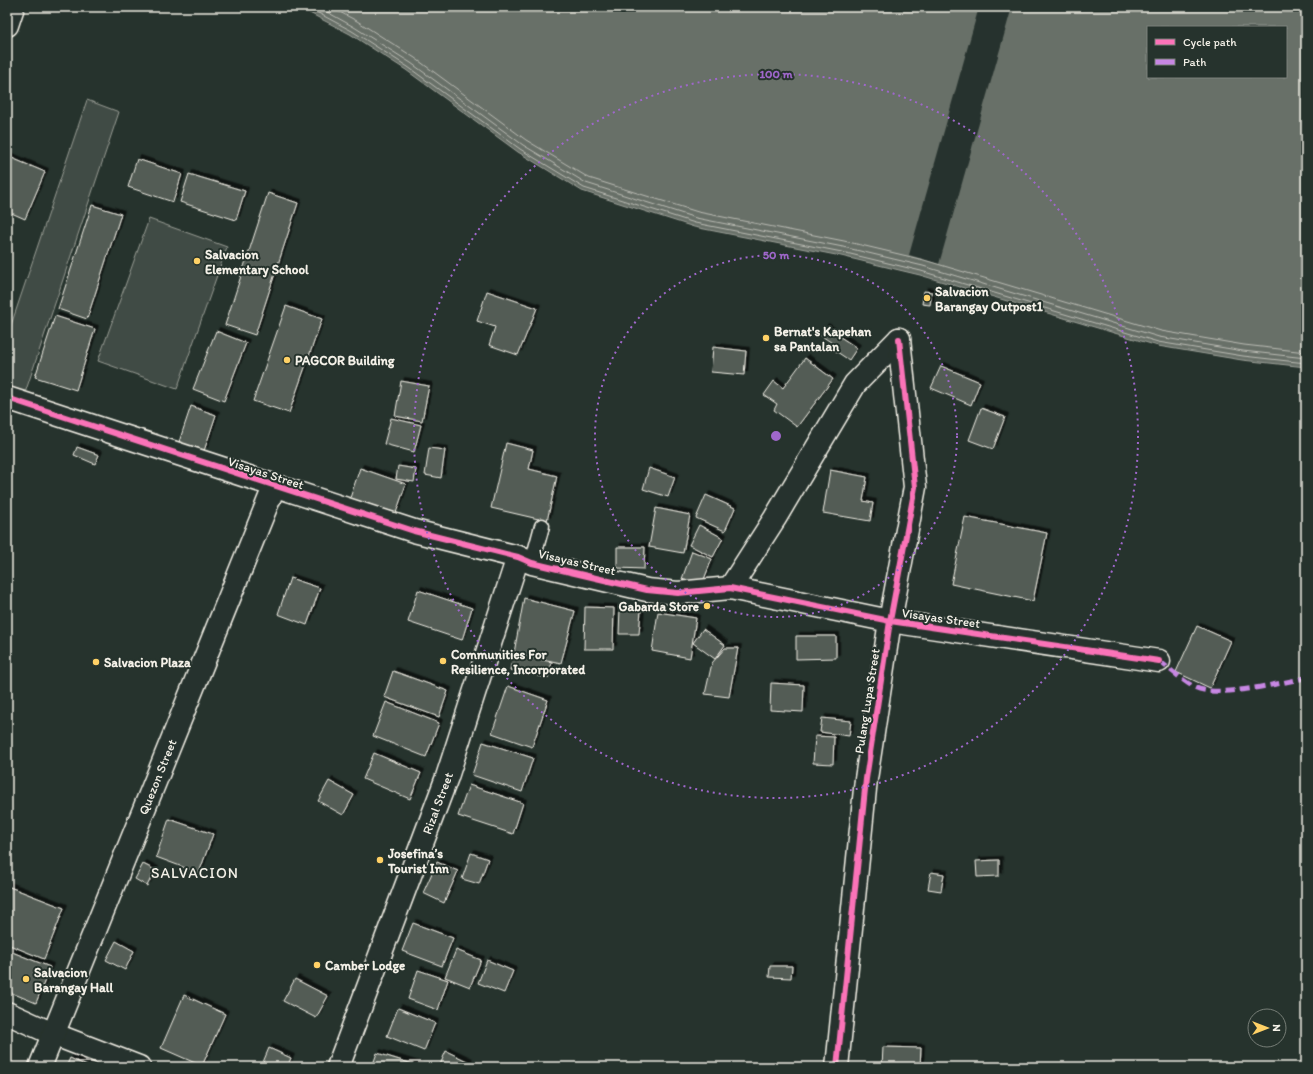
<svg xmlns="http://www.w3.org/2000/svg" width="1313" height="1074" viewBox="0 0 1313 1074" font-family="Itim,sans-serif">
<defs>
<filter id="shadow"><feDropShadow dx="3.5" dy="-3.5" stdDeviation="0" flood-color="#0009"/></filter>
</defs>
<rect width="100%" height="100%" fill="#26332d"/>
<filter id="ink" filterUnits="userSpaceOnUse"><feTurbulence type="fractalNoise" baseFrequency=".025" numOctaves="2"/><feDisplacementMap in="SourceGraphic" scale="8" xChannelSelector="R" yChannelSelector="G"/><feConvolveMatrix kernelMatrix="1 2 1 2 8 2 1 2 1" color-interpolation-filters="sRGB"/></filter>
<g filter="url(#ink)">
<!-- green -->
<path fill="#414b45" stroke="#9a9e96" d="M87,100L119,112L23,399L7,394V337Z
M149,219L227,247L177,389L98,361Z"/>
<!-- water -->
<path fill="#676f68" stroke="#9fa39b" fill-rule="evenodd" d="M298,7H1306V367L1242,360L1158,346L920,275L841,256L694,227L582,191L518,152L406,70L350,34ZM1148,27H1286V77H1148Z"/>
<!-- pier -->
<path fill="#26332d" d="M979,7H1012L939,264L909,255Z"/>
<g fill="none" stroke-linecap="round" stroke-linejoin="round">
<!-- shore -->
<path stroke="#bcbdb5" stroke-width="1" d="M307,7L352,31L408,67L520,149L584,188L695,223L842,252L921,271L1158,342L1243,356L1306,363
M318,7L354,27L411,63L523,145L586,183L696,218L843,247L923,266L1159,337L1243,351L1306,358
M330,7L357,21L415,58L526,140L589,178L698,212L844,241L924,260L1161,331L1244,345L1306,352"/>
</g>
<!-- building -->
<path fill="#525c55" stroke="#f4f1e8" filter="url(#shadow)" d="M7,156L45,172L25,219L7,211Z
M137,159L182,174L173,202L128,187Z
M189,174L245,191L236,220L180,202Z
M268,193L298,203L255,335L225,325Z
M92,205L121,214L87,319L58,309Z
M487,291L537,308L518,355L489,345L495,327L477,321Z
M924,291L932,292L930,305L922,304Z
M286,306L322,319L289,413L253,401Z
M55,316L95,329L76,390L35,377Z
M825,327L857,348L849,360L834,350L837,346L820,335Z
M216,331L246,343L224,401L193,389Z
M713,347L746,351L744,375L711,372Z
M805,358L833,379L797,427L774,410L777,404L764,395L774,381L783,388Z
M941,366L980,382L971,405L931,388Z
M401,381L429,386L422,421L395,416Z
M191,406L216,415L204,451L179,442Z
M981,408L1005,417L993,449L969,440Z
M391,418L421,425L414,452L384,444Z
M506,443L533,450L529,469L557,476L547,521L491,508Z
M77,447L99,455L95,464L74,455Z
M429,448L445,450L441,478L425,475Z
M398,466L416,469L414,482L396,479Z
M360,468L406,484L396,513L350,498Z
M649,468L675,477L668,497L643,489Z
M830,470L867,477L863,501L873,503L870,521L823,513Z
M706,495L735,508L725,531L696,518Z
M656,508L690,515L683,553L649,547Z
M965,517L1047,533L1033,601L951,584Z
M699,525L723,538L713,557L689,545Z
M617,547H645L644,569L617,568Z
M692,551L712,559L701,587L682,579Z
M290,578L320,588L307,625L278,614Z
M418,590L472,608L462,640L408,622Z
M524,598L575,611L561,663L514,653Z
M585,607L614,608L613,649H584Z
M620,608L641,610L639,634H619Z
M658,612L696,618L690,658L652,651Z
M1197,626L1231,641L1210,688L1176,672Z
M703,629L725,645L715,659L693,643Z
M796,636H836V658L796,659Z
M725,648H738L729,697L705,694L712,663Z
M513,654L552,662L548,678L510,670Z
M393,671L448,691L439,717L384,697Z
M771,683L804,685L803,712L770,710Z
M508,686L548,700L532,747L492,733Z
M386,702L439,723L426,757L373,736Z
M822,718L851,721L849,736L820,732Z
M815,736L834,737L833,764L813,763Z
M483,742L533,758L522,792L472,775Z
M374,753L421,773L410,799L363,779Z
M329,781L354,795L343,815L318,801Z
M469,785L523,803L513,834L458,816Z
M169,819L213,834L199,873L156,857Z
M471,853L488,859L479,884L462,879Z
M999,860V876L977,877L976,861Z
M437,862L458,871L444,903L423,893Z
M143,864L155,870L147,886L135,879Z
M931,872L944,874L941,891L928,889Z
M7,886L64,908L44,959L7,944Z
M413,923L453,938L442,966L402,951Z
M116,941L134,951L125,970L106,960Z
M7,950L50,967L36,1003L7,991Z
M456,950L481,960L470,987L445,977Z
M487,960L513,971L504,993L478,983Z
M770,966H792L791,978L769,977Z
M418,970L448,980L438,1010L408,999Z
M295,979L328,996L316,1018L283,1001Z
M184,995L225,1014L202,1066L161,1048Z
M398,1008L435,1023L424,1051L387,1036Z
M883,1047L921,1048L920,1067H882Z
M269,1048L291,1058L287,1067H261Z
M446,1051L469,1062L466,1067H439Z
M377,1053L419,1066V1067H372Z
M70,1058L89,1067H66Z"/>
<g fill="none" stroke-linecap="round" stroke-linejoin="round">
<!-- service casing -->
<g stroke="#f4f1e8" stroke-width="17">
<path id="service" d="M532,563L542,526"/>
</g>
<!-- minor casing -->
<g stroke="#f4f1e8" stroke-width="25">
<g id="minor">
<path d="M7,25L13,7"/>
<path d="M7,398L414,531L518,557L532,563L647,590L678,593L730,588L890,621L1159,661"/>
<path d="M730,588L775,518L855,384L899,339"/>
<path d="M7,1013L53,1034L139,1067"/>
<path id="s1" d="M40,1067L274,487"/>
<path id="s2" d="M338,1067L447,777L518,557"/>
<path d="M837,1067L866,779L890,621L915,487L899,339"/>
</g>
</g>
<!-- service -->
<use href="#service" stroke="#26332d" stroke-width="14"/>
<!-- minor -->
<use href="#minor" stroke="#26332d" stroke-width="22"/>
<!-- quiet -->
<path stroke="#c787e3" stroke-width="5" stroke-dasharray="10 5" stroke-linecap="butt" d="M1159,661C1170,669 1182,680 1194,687C1218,699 1279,683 1306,678"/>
<!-- cycleway casing -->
<g stroke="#26332d" stroke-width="8">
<path id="cycleway" d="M7,398L414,531L518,557L532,563L647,590L678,593L730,588L890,621L1159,661
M837,1067L866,779L890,621L915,487L899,339"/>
</g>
<!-- cycleway -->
<use href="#cycleway" stroke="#fb73b8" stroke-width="6"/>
</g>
</g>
<!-- distance rings -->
<g fill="none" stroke="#9f67cb" stroke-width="2" stroke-dasharray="2 4">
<circle cx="776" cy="436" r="181"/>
<circle cx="776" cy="436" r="362"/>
</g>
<!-- markers -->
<g fill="#ffd166" stroke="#26332d" stroke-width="1.5">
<circle cx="197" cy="261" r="4"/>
<circle cx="927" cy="298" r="4"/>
<circle cx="766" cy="338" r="4"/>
<circle cx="287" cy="360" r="4"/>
<circle cx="707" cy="606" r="4"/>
<circle cx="443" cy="661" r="4"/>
<circle cx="96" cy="662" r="4"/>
<circle cx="380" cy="860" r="4"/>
<circle cx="317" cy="965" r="4"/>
<circle cx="26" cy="979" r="4"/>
</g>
<g text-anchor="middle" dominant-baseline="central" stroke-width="4" stroke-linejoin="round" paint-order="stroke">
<!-- poi labels -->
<g font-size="13" font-weight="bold" fill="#f4f1e8" stroke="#26332d" text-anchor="start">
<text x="205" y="254">Salvacion<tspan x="205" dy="15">Elementary School</tspan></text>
<text x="935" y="291">Salvacion<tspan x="935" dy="15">Barangay Outpost1</tspan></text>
<text x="774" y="331">Bernat's Kapehan<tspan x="774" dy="15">sa Pantalan</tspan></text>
<text x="295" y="360">PAGCOR Building</text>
<text x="699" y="606" text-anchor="end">Gabarda Store</text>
<text x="451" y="654">Communities For<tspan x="451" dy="15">Resilience, Incorporated</tspan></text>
<text x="104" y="662">Salvacion Plaza</text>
<text x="388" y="853">Josefina’s<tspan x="388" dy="15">Tourist Inn</tspan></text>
<text x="325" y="965">Camber Lodge</text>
<text x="34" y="972">Salvacion<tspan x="34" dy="15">Barangay Hall</tspan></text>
</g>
<!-- street labels -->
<g font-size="13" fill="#f4f1e8" stroke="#26332d">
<text transform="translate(266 473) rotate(18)">Visayas Street</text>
<text transform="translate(577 562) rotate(13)">Visayas Street</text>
<text transform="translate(941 618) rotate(8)">Visayas Street</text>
<text transform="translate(867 701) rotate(-81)">Pulang Lupa Street</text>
<text stroke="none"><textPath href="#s1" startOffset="313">Quezon Street</textPath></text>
<text stroke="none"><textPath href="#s2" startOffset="282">Rizal Street</textPath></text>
</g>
<!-- quarter labels -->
<g font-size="15" letter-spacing="1" fill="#f4f1e8" stroke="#26332d">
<text x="195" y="873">SALVACION</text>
</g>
</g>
<circle cx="776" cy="436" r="6" fill="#9f67cb" stroke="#26332d" stroke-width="2"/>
<g font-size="12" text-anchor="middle" font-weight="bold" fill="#9f67cb" stroke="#26332d" stroke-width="4" stroke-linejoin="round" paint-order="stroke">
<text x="776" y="78">100 m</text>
<text x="776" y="259">50 m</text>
</g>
<!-- margin -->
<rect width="1313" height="1074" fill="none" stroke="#26332d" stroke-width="24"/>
<rect x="12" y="12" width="1289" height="1050" fill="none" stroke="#f4f1e8" stroke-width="1.5" filter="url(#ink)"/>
<!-- legend -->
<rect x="1147" y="26" width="140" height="52" fill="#26332d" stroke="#787f78"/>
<rect x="1155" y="39" width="20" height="6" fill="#fb73b8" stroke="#787f78"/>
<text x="1183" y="46" font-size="12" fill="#f4f1e8">Cycle path</text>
<rect x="1155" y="59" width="20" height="6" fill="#c787e3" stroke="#787f78"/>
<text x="1183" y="66" font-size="12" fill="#f4f1e8">Path</text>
<!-- north arrow -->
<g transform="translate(1267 1028) rotate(90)"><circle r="19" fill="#26332d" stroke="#787f78"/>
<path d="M0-3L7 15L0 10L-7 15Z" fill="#ffd166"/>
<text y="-6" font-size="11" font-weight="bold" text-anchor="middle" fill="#f4f1e8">N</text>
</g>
</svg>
